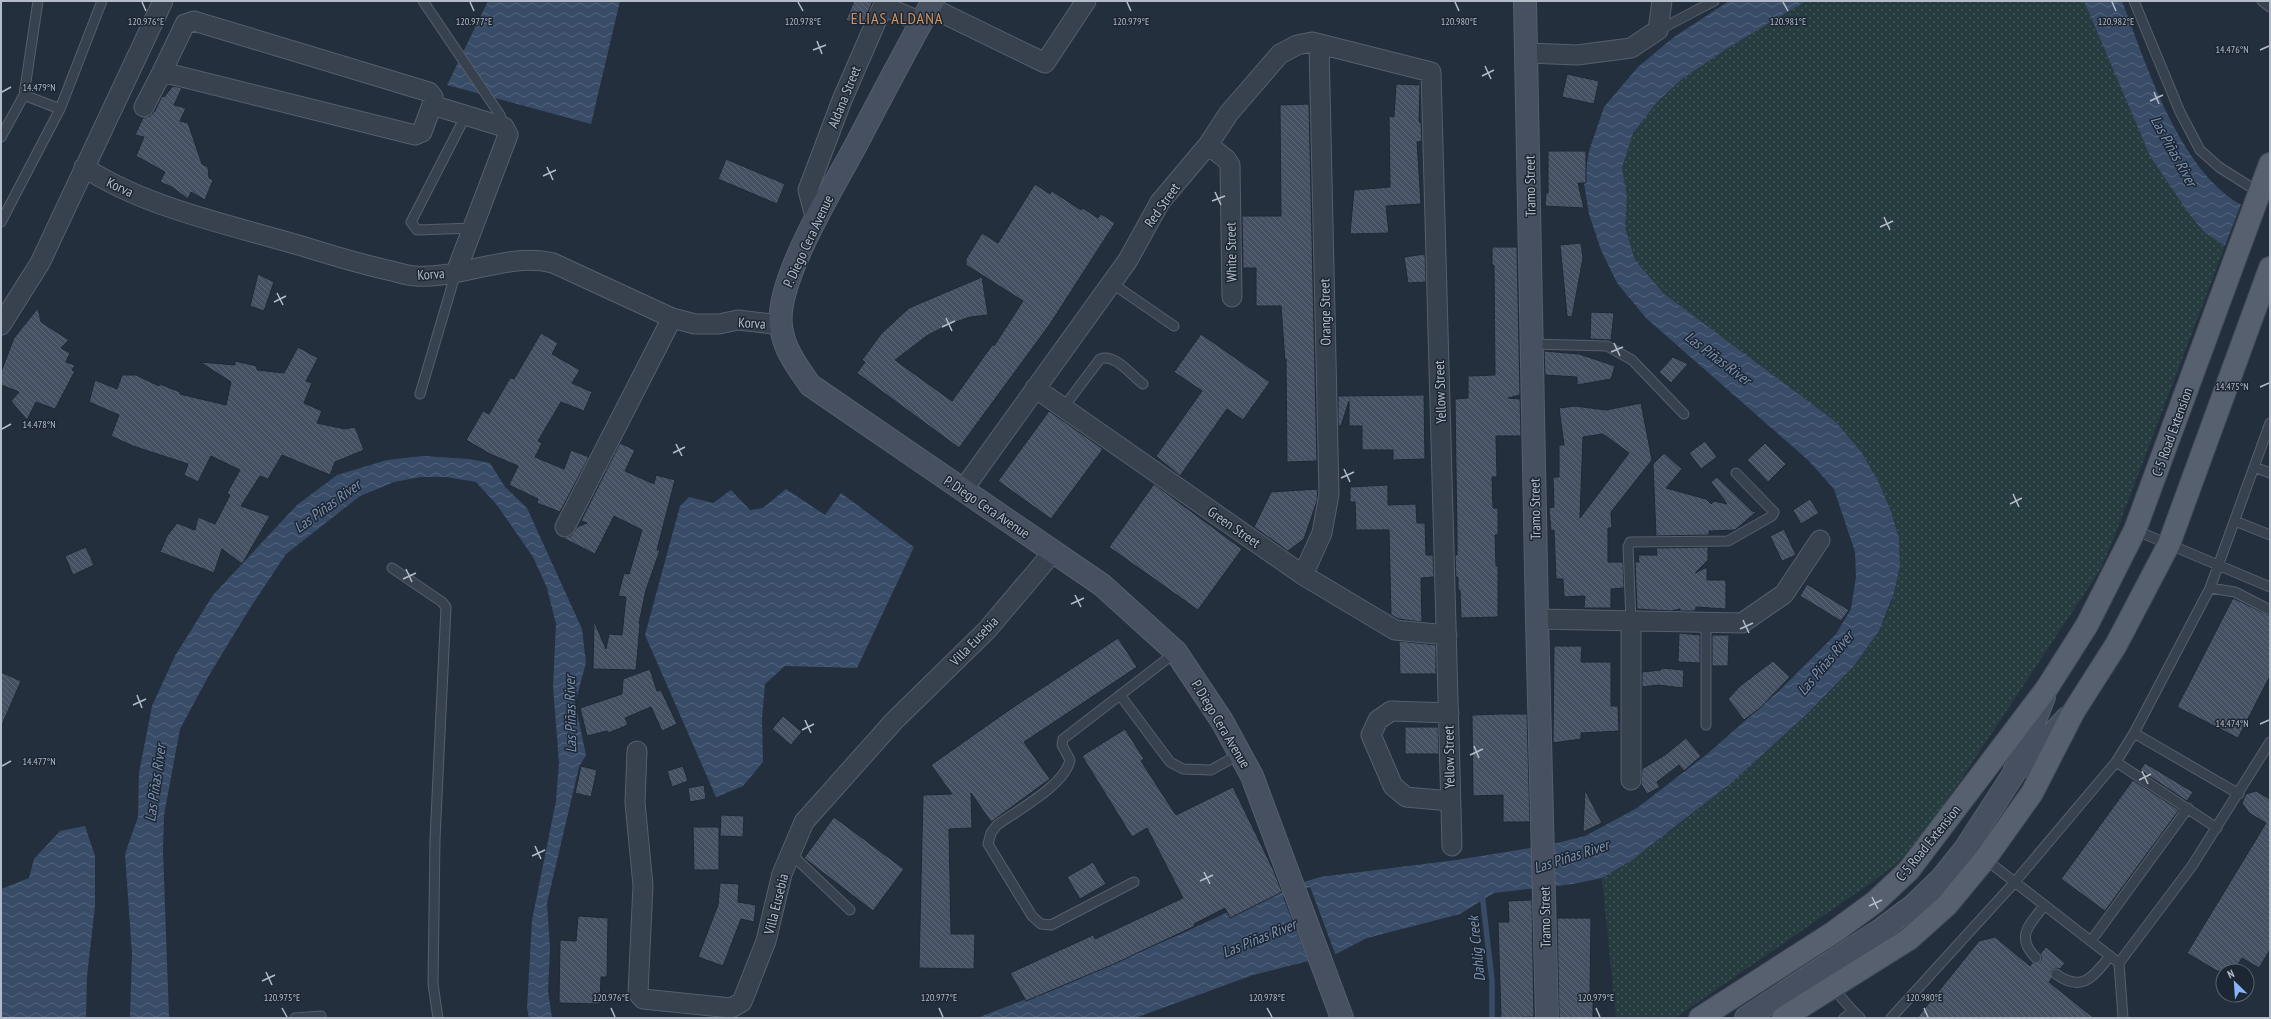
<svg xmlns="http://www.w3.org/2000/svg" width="2271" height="1019" viewBox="0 0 2271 1019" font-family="'PT Sans Narrow',sans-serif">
<defs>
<pattern id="grass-dots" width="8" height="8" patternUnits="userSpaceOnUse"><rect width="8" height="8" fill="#263c3f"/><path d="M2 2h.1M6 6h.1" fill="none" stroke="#435659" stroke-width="1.8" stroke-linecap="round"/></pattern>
<pattern id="water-waves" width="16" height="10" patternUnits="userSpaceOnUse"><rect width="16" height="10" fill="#394c67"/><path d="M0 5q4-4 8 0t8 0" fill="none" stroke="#53647b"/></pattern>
<pattern id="building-back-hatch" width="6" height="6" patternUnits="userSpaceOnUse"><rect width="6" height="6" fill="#455162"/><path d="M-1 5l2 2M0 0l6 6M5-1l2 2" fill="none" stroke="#5d6877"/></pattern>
</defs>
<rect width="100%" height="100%" fill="#242f3e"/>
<!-- grass -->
<path fill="url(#grass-dots)" d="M1806,1H2084L2150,156L2189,214L2205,233L2225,246L2116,533L2100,570L1927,831L1900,861L1868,885L1675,1018H1616L1602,878C1663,841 1718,794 1771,746C1810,711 1851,676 1878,632C1888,616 1898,584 1900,566C1904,526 1881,486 1862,453L1664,294L1635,260L1625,227L1627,196L1622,168L1633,133L1657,102L1682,79L1731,46Z"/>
<!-- water -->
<path fill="url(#water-waves)" d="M488,1H620L591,124L447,85Z
M1729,1H1806L1731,46L1682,79L1657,102L1633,133L1622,168L1627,196L1625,227L1635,260L1664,294L1836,422L1862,453L1878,481L1891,511L1899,538L1900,566L1894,593L1879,631L1853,667L1807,714L1731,783L1632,860L1602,878L1573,884L1494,893L1460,914L1367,938L1336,954L1253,975L1135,1018H977L1060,986L1183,933L1271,892L1320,877L1456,860L1549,845L1585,836L1637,808L1706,755L1780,690L1836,634L1851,609L1856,577L1855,552L1834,489L1808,460L1646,318L1617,283L1601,250L1589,214L1584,183L1589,151L1604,107L1638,67L1674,37Z
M2084,1H2122C2146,64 2176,160 2233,200C2242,207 2259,209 2270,213L2225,246L2205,233L2189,214L2150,156Z
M423,456L469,459L490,463L505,487L527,508L582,629L586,663L575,703L586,755L579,767L547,903L550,949L548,991L552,1018H529L527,1008L532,920L556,801L559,763L553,686L556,624L547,588L533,557L497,505L476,482L446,477H421L394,482L360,496L286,554L250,608L208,677L180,729L164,815L163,851L169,1018H130L132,954L125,854L138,817L139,773L152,706L175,656L213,595L297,505L337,475L387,460Z
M786,489L825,515L841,493L914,547L857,668L785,666L765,684L762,718L763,762L743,786L716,797L645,635L680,506L689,497L713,503L731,490L750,510L763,508Z
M85,826L95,856V905L87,977L86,1018H1V889L29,878L34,859L60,831Z"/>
<!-- pier -->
<path fill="#242f3e" d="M2242,202L2270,211V263L2224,248Z
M1310,887L1336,956L1309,963L1283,897Z"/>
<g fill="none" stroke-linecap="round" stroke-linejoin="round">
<!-- stream -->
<path stroke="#394c67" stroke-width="5.5" d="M1482,893L1492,981V1018"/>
</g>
<!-- building -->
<path fill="url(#building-back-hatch)" stroke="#1f2835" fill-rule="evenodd" d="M854,1H873L862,26L846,20Z
M1567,74L1599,81L1594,104L1562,97Z
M1396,84L1420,85L1419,122L1421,123L1422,141L1417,142L1421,204L1386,206L1389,233L1350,234L1354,190L1390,187L1389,116L1394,117Z
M173,86L182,88L174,105L186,108L180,121L188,123L202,164L208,167L209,178L213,180L205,200L191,192L188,199L172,187L160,182L165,172L136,156L144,137L135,135L143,118L150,116L155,111L162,96L164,97Z
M1309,104L1317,461L1287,462L1286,359L1285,361L1281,306H1256V268H1243L1242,216H1281L1280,105Z
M1548,151H1586V183H1578L1584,208L1545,206L1546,193H1548Z
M726,159L785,184L777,204L718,179Z
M1035,184L1050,194L1052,191L1081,210L1083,208L1098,218L1101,214L1115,223L1050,324L959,448L857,373L865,362L862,360L881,334L909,308L982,277L988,315L970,317L950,324L928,335L895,360L952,401L993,344L994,346L1023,301L966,265V259L982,233L998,243Z
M1581,243L1583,258L1572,317L1567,316L1560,245Z
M1492,247H1517L1520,395L1508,398L1520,399L1521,436H1496L1497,477H1492L1493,508H1498V535H1495L1496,566H1498V617L1461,618L1460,590H1458V577H1456L1455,555H1457V537L1455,399L1468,398V376L1495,375L1494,265H1492Z
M1425,254L1426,282L1408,283L1404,257Z
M258,274L274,282L264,311L250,306Z
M38,308L41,322L69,340L61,348L70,353L66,362L75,365L72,370L75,371L55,409L36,402L27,420L11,401L19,392L1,385V372L14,338Z
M1591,312L1614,313L1611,340L1590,339Z
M541,333L558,343L552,354L580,370L572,383L592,392L584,411L561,402L538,441L542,443L535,457L564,469L571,450L589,457L560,512L537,503L538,499L509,485L518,466L490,454L466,440L483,411L489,414L510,378L514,379Z
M1201,334L1270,382L1243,420L1227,409L1180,476L1156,456L1202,391L1174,372Z
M298,347L318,358L306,381L312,383L304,403L322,411L317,423L345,429L355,427L364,450L335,462L330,475L282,455L268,479L260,476L241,506L270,516L242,564L222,549L214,573L160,552L167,536L177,523L195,530L198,517L215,524L230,495L227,493L240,470L211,456L198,482L184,475L188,464L133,446L111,436L119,415L89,402L95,380L117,389L122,375H136L159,386L160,384L180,392V394L226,405L231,382L200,362L235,365V361L257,366V370L284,373Z
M1544,351L1579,354L1615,366L1611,379L1577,385V377L1545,375Z
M1673,357L1688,364L1671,383L1659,372Z
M1424,395L1425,459L1393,460V450H1362V426H1349V401L1341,426H1338V396Z
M1641,403L1652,460L1611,512L1612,528H1608V562H1623L1624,588L1611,589V608H1584L1585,596L1564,597L1563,579H1556L1554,530L1551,531L1549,508L1554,507L1553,477H1559V445H1564L1559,408L1575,406L1606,410ZM1603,434L1629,453L1580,518L1583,437Z
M1049,411L1103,449L1051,519L998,481Z
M1705,441L1717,457L1701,469L1689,453Z
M620,443L635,450L625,471L654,484L656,475L675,480L657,550H660L646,590L639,623L640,624L636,670L593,669L594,621L606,649L609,634L622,635L626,597L618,596L624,573L629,574L642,530L614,516L595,554L563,538L571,536L577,527L587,523L581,521Z
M1765,443L1786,464L1768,482L1747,460Z
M1664,453L1682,469L1666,488L1706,499L1711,504L1714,501L1727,504L1711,482L1717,477L1752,511L1756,512L1735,530L1709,531V535L1656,536L1653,464Z
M1154,484L1242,549L1198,610L1109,547Z
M1388,485V505L1416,504L1417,523H1425L1426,555H1433L1434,577L1421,578L1422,622L1399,619L1391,615L1389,530H1356L1355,502H1350V487Z
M1318,489L1317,501L1304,539L1288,551L1254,527L1271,492Z
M1810,499L1819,513L1801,524L1793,510Z
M1784,529L1796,555L1782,561L1770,536Z
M86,547L94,565L73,575L65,556Z
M1708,547V560L1695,573L1707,567V580H1726V609L1696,607L1695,611H1680V609L1671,611L1637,609L1635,562H1639L1638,555H1657L1656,548Z
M1807,584L1849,610L1841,621L1800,596Z
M2233,598L2270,616V676L2238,738L2177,707Z
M1679,633L1700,635V663L1678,662Z
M1712,635H1729L1728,666H1712Z
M1118,638L1137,667L1024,742L1050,779L991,822L971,793L972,828L949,829L951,934H975L974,969L919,968L923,795L952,794L931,765L1012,708Z
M1399,641L1436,645V674H1400Z
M1554,646H1582L1581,662H1611V706H1618L1619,731L1581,733V739L1553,743Z
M1773,661L1790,677L1760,708L1744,720L1728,699L1740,686Z
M1661,668L1684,670L1683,688L1658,685L1642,687V672L1661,670Z
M650,669L657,691L661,690L677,724L662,731L651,707L625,718L628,725L608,733L607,731L587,736L580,708L622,694L623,679Z
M1,672L21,681L1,727Z
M1501,714H1527L1530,822H1503V795L1473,796L1472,715Z
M783,716L802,732L791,745L772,729Z
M1405,727H1438L1439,754H1405Z
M1125,729L1144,759L1141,761L1176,815L1233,787L1273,869L1282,892L1230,918L1225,908L1194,924L1195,926L1114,964L1026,1001L1010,973L1093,935L1095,939L1183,898L1147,828L1132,837L1082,756Z
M1686,738L1701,756L1684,771L1679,765L1657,782L1660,787L1647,794L1641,784L1642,769L1665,755Z
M2145,763L2193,792L2187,801L2140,770Z
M581,766L597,770L591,797L575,793Z
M683,766L688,781L672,787L667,771Z
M2133,780L2179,810L2105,911L2061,879Z
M704,785L706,799L690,802L688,788Z
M1585,790L1602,823L1583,832Z
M2256,791L2270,799V950L2259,968L2242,958L2234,971H2217L2187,953L2266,823L2249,813L2242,803L2246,794Z
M721,815L744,816L743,837L720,836Z
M834,817L904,869L873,911L804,858Z
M693,827H719V870H694Z
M1093,862L1106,884L1080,899L1067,877Z
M720,883L739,884L738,902L756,905L754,922L741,919L723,966L698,957L718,905Z
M1532,900L1534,1017L1501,1018L1498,922H1509L1508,901Z
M578,916L608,918L607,977H601L600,1004L559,1003L560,940L576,941Z
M1557,918H1591L1590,995H1593V1018H1561L1559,1016Z
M1995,937L2030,966L2032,963L2040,962L2042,957L2040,954L2046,947L2065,963L2060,969L2056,968L2051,971L2052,978L2049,982L2094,1018H1917L1979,941Z"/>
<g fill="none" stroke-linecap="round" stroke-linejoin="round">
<!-- lane casing -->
<g stroke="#565f6c" stroke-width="11">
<path id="lane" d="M423,1L500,115L504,127
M2134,1L2180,112L2200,150L2219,167L2249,186
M2262,1L2270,7
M1659,30L1714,1
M24,95L60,109
M465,117L411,222L417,230L473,228
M1,137L24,95L38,1
M1,222L60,109L102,1
M1110,282L1174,326
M1532,344L1607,346L1632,360L1684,414
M420,394L456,272
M1063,408L1100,359C1115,353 1131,375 1143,384
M2254,467L2270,473
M2235,521L2270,535
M2135,530L2270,587
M392,568L442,602L446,607L435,839L433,984L438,1018
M2210,588L2235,592L2270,610
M1631,621L1628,547L1630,542L1728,541L1772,516L1774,512L1736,473
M1120,695L1170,762L1183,769L1211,770L1240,754
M1706,725V622
M2134,733L2239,794
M2116,762L2217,828
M790,853L850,910
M1985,859L2119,963L2192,866L2270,742
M1134,882L1051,925L1041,924L1032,916L988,844L991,833L997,825C1018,810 1065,785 1070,760L1062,745L1063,739L1176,652
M2091,941L2188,808
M2036,958C2015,937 2029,925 2044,906
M2119,963L2123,1018
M2056,974C2082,993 2093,977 2110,956
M1832,987L1853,1011
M295,1018L321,1016
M1844,1018L1853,1011L1860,1018
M1891,1018L2014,883L2116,762L2134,733L2210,588L2270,423"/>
</g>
<!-- street casing -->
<g stroke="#565f6c" stroke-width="21">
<path id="street" d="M883,6L921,22
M930,7L1045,63L1086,1
M1528,53L1577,55L1631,48L1658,30L1662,1
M162,72L185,24L194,21L429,92L433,97L432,105
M144,107L162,72L415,135L422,132L432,105L504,127L508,135L456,272
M1208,145L1226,159L1230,165L1232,297
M84,167C145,208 235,226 305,247C334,256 363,265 392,271C400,273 408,276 416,276C462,279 507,252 553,263L672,318L695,324H719L738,320L781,325
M816,220L808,190L842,100L885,1
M1,325L40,263L163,1
M1035,388L1303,575L1395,630L1447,635
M962,491L1128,260L1160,202L1208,145L1229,113L1280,54L1297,45L1312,42L1431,72L1452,846
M565,527L672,318
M1303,575L1322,533L1329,494L1319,44
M1537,619L1742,623L1784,594L1820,540
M1449,713L1391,711L1378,720L1371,735L1393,786L1406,797L1450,801
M637,751L635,803L643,885L638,993L643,999L731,1008L742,1002L766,941L782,874L804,822L894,721L987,630L1053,552
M1631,780V621"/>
</g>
<!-- secondary casing -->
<g stroke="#565f6c" stroke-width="24">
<path id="secondary" d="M933,1C907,48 882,95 857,143C835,185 775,280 781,326C784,350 797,366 810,385L1102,585L1176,652L1222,721L1252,776L1342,1018
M1525,1L1537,619L1547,1018
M2021,767L2067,718
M1746,1018L1882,929L1913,906L1941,879L1965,849L2013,775L2044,697"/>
</g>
<!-- primary casing -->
<g stroke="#414a57" stroke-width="24">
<path id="primary" d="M1700,1018L1834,932L1875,902L1909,870L2047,688L2087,625L2135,530L2270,164
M1783,1018L1909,939L1947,905L1985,859L2032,793L2074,711L2116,645L2169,544L2270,268"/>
</g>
<!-- lane -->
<use href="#lane" stroke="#38414e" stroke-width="9"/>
<!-- street -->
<use href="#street" stroke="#38414e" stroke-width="19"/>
<!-- secondary -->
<use href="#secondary" stroke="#465061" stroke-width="22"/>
<!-- primary -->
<use href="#primary" stroke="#56606e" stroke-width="22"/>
</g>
<!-- ticks -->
<path fill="none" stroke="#b4bcc9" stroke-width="1.5" d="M142,2L146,11M470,2L474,11M798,2L803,11M1127,2L1131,11M1455,2L1459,11M1783,2L1788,11M2112,2L2116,11M817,41L822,54M813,50L826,45M2260,50L2269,46M1485,66L1491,79M1482,76L1494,70M2,92L11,87M2154,92L2159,104M2150,101L2163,95M547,167L553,180M543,176L556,170M1215,192L1221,205M1212,201L1225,196M1884,217L1890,230M1880,227L1893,221M277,293L283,305M274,302L286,296M946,318L952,331M942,327L955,321M1614,343L1620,356M1611,352L1623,347M2260,387L2269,383M2,429L11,424M676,444L682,456M673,453L685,447M1344,469L1350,482M1341,478L1354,472M2013,494L2019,507M2010,504L2022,498M406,569L412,582M403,579L416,573M1075,595L1081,607M1071,604L1084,598M1743,620L1749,633M1740,629L1753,623M137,695L142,708M133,705L146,699M805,720L811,733M2260,724L2269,720M802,730L814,724M1474,746L1479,758M1470,755L1483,749M2,766L11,761M2142,771L2148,784M2139,780L2151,774M535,846L541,859M532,856L545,850M1204,872L1210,884M1200,881L1213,875M1872,897L1878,909M1869,906L1882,900M266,972L272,985M262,981L275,975M282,1008L287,1017M611,1008L615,1017M939,1008L943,1017M1267,1008L1272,1017M1596,1008L1600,1017M1924,1008L1928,1017"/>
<g text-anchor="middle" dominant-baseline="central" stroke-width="3" stroke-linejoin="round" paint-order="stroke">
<!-- street labels -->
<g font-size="14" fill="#b4bcc9" stroke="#1d2633">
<text transform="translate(844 97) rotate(-68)">Aldana Street</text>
<text transform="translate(1530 186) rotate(-91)">Tramo Street</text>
<text transform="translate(120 187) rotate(25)">Korva</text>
<text transform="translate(1162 205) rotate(-55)">Red Street</text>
<text transform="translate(808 241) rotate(-65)">P. Diego Cera Avenue</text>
<text transform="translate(1231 252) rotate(-91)">White Street</text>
<text transform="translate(431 274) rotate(-4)">Korva</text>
<text transform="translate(1325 312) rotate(-91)">Orange Street</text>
<text transform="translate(752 323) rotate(3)">Korva</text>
<text transform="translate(1440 392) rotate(-92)">Yellow Street</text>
<text transform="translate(2172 432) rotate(-70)">C-5 Road Extension</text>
<text transform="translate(987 507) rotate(34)">P. Diego Cera Avenue</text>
<text transform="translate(1535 509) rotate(-91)">Tramo Street</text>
<text transform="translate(1234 527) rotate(35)">Green Street</text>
<text transform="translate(974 641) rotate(-46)">Villa Eusebia</text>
<text transform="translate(1221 724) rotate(59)">P. Diego Cera Avenue</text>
<text transform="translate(1449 757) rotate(-91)">Yellow Street</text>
<text transform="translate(1928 843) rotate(-51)">C-5 Road Extension</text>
<text transform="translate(776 904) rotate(-76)">Villa Eusebia</text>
<text transform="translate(1545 917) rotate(-91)">Tramo Street</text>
</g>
<!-- water labels -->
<g font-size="15" font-style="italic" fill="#7c92b1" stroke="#1d2633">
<text transform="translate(2174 151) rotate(61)">Las Piñas River</text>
<text transform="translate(1718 358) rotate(37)">Las Piñas River</text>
<text transform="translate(327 506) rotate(-36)">Las Piñas River</text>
<text transform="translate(1825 663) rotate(-50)">Las Piñas River</text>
<text transform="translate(570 714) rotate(-91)">Las Piñas River</text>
<text transform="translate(155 783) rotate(-82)">Las Piñas River</text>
<text transform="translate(1571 856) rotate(-18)">Las Piñas River</text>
<text transform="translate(1259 938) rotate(-22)">Las Piñas River</text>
<text transform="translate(1476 949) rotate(-96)">Dahlig Creek</text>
</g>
<!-- quarter labels -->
<g font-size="16" letter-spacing="1" fill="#d59563" stroke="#1d2633">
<text x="897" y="18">ELIAS ALDANA</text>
</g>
</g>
<g font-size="10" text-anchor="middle" fill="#b4bcc9" stroke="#1d2633" stroke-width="3" stroke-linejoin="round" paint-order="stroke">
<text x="146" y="25">120.976°E</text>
<text x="474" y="25">120.977°E</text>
<text x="803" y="25">120.978°E</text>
<text x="1131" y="25">120.979°E</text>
<text x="1459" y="25">120.980°E</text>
<text x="1788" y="25">120.981°E</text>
<text x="2116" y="25">120.982°E</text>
<text x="2232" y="53">14.476°N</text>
<text x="39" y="91">14.479°N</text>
<text x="2232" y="390">14.475°N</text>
<text x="39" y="428">14.478°N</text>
<text x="2232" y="727">14.474°N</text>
<text x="39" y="765">14.477°N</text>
<text x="282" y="1001">120.975°E</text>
<text x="611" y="1001">120.976°E</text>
<text x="939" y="1001">120.977°E</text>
<text x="1267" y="1001">120.978°E</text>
<text x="1596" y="1001">120.979°E</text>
<text x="1924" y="1001">120.980°E</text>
</g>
<!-- border -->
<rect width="2271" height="1019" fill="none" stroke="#b4bcc9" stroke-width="4"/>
<!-- north arrow -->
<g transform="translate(2235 983) rotate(335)"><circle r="19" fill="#1d2633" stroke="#59626f"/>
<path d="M0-3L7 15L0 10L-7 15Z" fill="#8ab4f8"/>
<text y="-6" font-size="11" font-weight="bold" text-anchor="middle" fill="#b4bcc9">N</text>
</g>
</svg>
